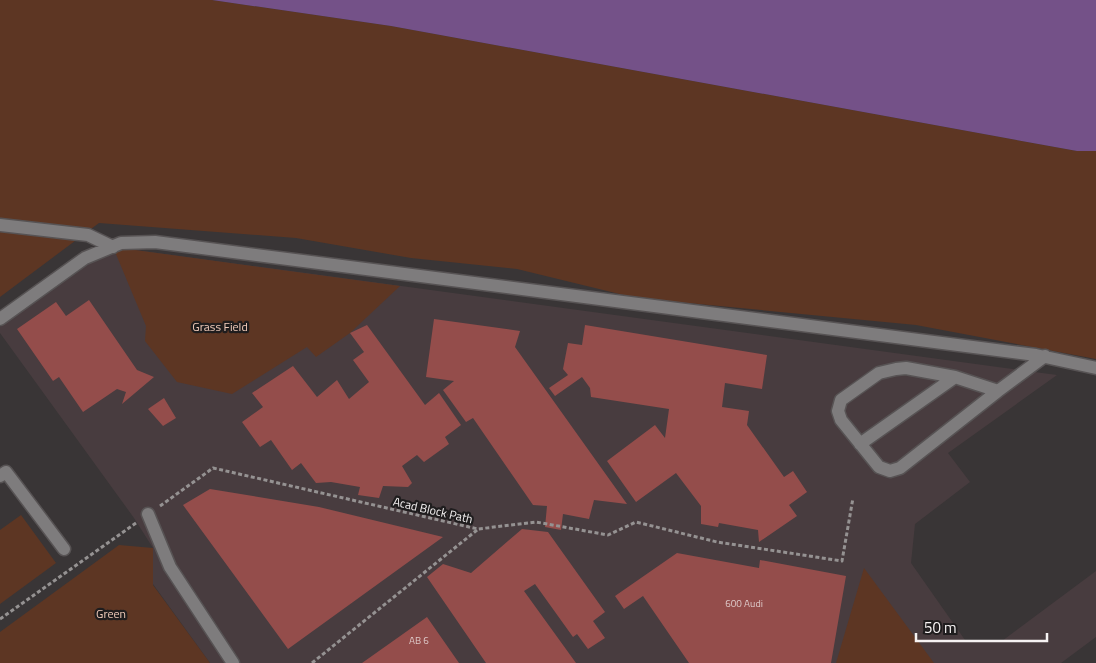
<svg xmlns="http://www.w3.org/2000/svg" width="1096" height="663" viewBox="0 0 1096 663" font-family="'Titillium Web',sans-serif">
<rect width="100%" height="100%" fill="#393536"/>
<!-- built -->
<path fill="#483c3f" d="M113,247L1057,375L948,453L970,482L915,524L911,563L965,640L1002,641L1096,571V637L1061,663H210L153,584V548L134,518L0,333V327Z"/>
<!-- green -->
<path fill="#5d3623" d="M0,0H212L391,26L1077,151H1096V359L916,325L636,298L517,269L411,258L296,238L99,223L0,297Z
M113,247L400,286L350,333L316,357L307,347L232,394L177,382L145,341L146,326Z
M21,515L56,563L0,604V530Z
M119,545L153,548V585L210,663H0V632Z
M864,568L934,663H836Z"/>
<!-- water -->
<path fill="#745188" d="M212,0H1096V151H1077L391,26Z"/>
<!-- building -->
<path fill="#944d4b" d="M89,300L137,370L154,377L122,404L126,392L117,389L83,412L59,377L53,381L17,329L56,302L66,316Z
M434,319L520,331L515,347L627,504L594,500L589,519L563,514L561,530L545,527L547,506L533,505L473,418L466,422L443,390L454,381L426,377Z
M367,325L425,405L439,393L461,425L445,437L449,444L424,462L417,455L402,466L412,483L408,487L383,486L379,498L358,495L360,487L331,482L316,483L301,463L292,470L271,440L260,447L242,422L263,407L252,393L293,366L317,397L337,380L349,399L369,382L353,360L364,352L350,333Z
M585,325L767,355L762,389L725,383L722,407L749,411L747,425L784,477L793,471L807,492L789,505L797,516L759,542L758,530L719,523L718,527L701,524V506L676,473L636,502L607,461L655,425L665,438L669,409L591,397L590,388L582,377L555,396L549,388L568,375L563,369L568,343L582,345Z
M164,398L176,418L163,426L148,409Z
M210,489L319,507L443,537L288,649L183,505Z
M522,529L548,532L605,612L593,621L605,638L588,649L577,634L573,637L535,584L524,591L576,663H486L427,577L443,564L471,573Z
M677,553L759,568L760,560L846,576L831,663H689L643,596L624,609L615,596Z
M427,617L459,663H362Z"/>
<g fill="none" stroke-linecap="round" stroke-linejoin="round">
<!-- minor casing -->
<g stroke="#575354" stroke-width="15">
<path id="minor" d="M0,225L88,235L113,247
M0,319L85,258L121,243L155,242L1036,355L1096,368
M998,391L955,377L906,368L896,369L879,373L841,400L838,411L841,420L879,467L890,471L900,468L998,391L1045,356
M860,444L955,377
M0,476L6,472L64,549
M148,514L170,567L233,663"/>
</g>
<!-- path -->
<path stroke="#959292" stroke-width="3" stroke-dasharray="4 2.5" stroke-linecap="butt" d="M160,506L213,468L478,529L536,522L608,535L636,522L717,542L842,561L853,498
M0,619L136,523
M312,663L477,530"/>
<!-- minor -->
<use href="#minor" stroke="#7e7c7d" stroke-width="12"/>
</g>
<g text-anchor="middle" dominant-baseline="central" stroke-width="4.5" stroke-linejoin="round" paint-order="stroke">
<!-- number labels -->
<g font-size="10" fill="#decac9">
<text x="744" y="603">600 Audi</text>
<text x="419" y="640">AB 6</text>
</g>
<!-- park labels -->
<g font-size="12" fill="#f4cebc" stroke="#1f1d1e">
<text x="220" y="326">Grass Field</text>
<text x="111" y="613">Green</text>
</g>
<!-- street labels -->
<g font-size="12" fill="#f6f3f3" stroke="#1f1d1e">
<text transform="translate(433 510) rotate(13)">Acad Block Path</text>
</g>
</g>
<!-- scale -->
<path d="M916 633v8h131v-8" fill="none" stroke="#f6f3f3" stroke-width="2.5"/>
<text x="924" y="633" font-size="15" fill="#f6f3f3" stroke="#1f1d1e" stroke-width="4" paint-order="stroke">50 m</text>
</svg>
